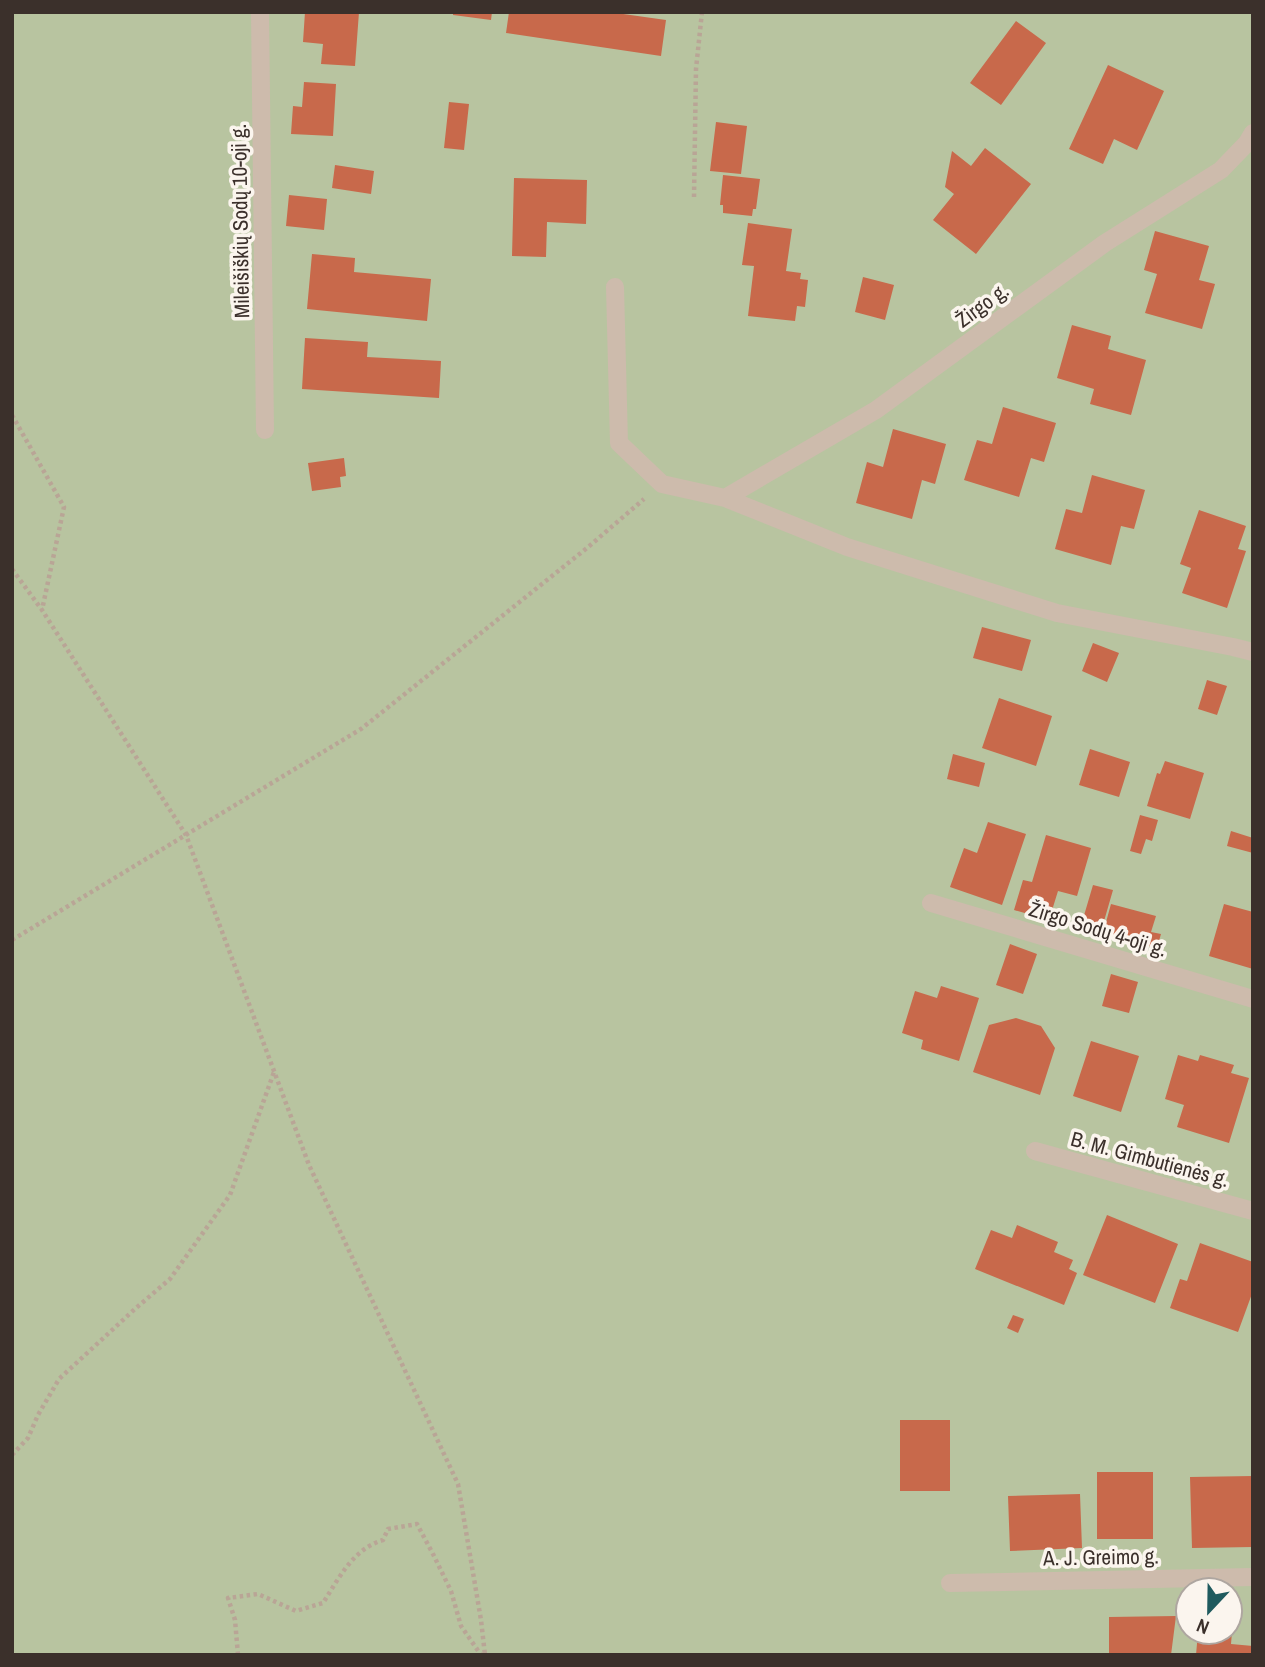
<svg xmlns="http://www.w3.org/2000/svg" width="1265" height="1667" viewBox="0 0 1265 1667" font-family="'Archivo Narrow',sans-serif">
<rect width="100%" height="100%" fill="#f4ebe1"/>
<!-- green -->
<path fill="#b8c4a0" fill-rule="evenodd" d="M12,12H1253V1655H12ZM1188,1590H1230V1632H1188Z"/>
<!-- building -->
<path fill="#c8694b" d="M305,12H359L355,66L321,64L323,44L303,42Z
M453,12H492L491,20L453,15Z
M509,12H609L666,20L661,56L506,33Z
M1016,21L1046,43L1001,105L970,83Z
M1108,65L1164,91L1137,150L1114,139L1103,164L1069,149Z
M304,82L336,84L333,136L291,134L293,106L302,107Z
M449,102L469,104L464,150L444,148Z
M716,122L747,126L741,174L710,171Z
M985,148L1031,184L976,254L933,220L954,194L945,187L952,151L971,166Z
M335,165L374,171L371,194L332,188Z
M723,175L760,179L756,209H753L752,216L723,213V205H720Z
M514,178L587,180L586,224L547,222L546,257L512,256Z
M289,195L327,199L324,230L286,226Z
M748,223L792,229L786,271L801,273L800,279L808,280L805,307L797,306L795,321L748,316L754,266L742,265Z
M1155,231L1209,246L1199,280L1215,284L1202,329L1145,313L1157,274L1144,270Z
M312,254L355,258L354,272L431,279L427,321L307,309Z
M863,277L894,285L885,320L855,312Z
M1072,325L1111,336L1108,349L1146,360L1131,415L1090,404L1094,389L1057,378Z
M305,338L368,342L367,357L441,361L439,398L302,389Z
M1003,407L1056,423L1044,462L1031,458L1019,497L964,480L977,440L992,444Z
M893,429L946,444L935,484L922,480L912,519L856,503L867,462L883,467Z
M344,458L346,476L340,477L341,487L312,491L308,463Z
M1092,475L1145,490L1134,529L1121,526L1111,565L1055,549L1066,509L1082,513Z
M1199,510L1246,526L1238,549L1246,551L1227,608L1182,593L1191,568L1180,564Z
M982,627L1031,640L1022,671L973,658Z
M1093,643L1119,653L1107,682L1082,671Z
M1207,680L1227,686L1217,715L1198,709Z
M999,698L1052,716L1036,766L982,748Z
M1090,749L1130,762L1119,797L1079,785Z
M953,754L985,763L979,787L947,779Z
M1165,761L1204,773L1190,819L1147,806L1157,773L1160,774Z
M1140,815L1158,820L1152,841L1146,839L1141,854L1130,851Z
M988,822L1026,834L1002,905L950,887L964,848L977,853Z
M1231,831L1253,838V853L1227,846Z
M1046,835L1091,848L1077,896L1058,891L1049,920L1014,910L1023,880L1032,882Z
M1093,885L1113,890L1100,935L1080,929Z
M1111,904L1156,916L1151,932L1161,934L1157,948L1103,933Z
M1224,904L1253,912V969L1209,956Z
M1010,944L1037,954L1023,994L996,985Z
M1111,974L1138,982L1129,1013L1102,1006Z
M941,986L979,998L959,1061L921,1049L923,1040L902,1033L915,991L937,998Z
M1016,1018L1041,1026L1055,1048L1040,1095L973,1072L989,1025Z
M1091,1041L1139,1056L1121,1112L1073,1096Z
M1178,1055L1198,1061L1200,1055L1234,1065L1231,1073L1249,1078L1229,1143L1177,1127L1184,1105L1165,1099Z
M1107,1215L1178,1244L1155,1303L1083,1275Z
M1017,1225L1058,1242L1054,1252L1073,1260L1069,1269L1077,1273L1064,1305L975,1269L991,1230L1012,1238Z
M1200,1243L1253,1262V1291L1238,1332L1170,1308L1180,1279L1187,1281Z
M1013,1315L1024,1319L1018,1333L1007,1328Z
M900,1420H950V1491H900Z
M1097,1472H1153V1539H1097Z
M1253,1476V1547L1192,1548L1190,1477Z
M1080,1494L1082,1548L1010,1551L1008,1496Z
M1176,1616L1171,1655H1109V1617Z
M1198,1632H1232L1231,1644L1253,1646V1655H1196Z"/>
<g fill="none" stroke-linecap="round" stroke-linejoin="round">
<!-- path -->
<path stroke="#b9a596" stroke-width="4.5" stroke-dasharray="3.5 3.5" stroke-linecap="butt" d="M694,197L696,69L702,12
M12,415L64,507L42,610
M12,569L42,610L186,835L309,1165L458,1484L481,1620L485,1655
M12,940L361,729L587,548L644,499
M12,1455L28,1438L38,1415L59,1379L136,1308L170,1279L230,1195L274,1072
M238,1655L235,1620L228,1598L258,1594L296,1611L323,1603C339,1578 353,1549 383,1540L388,1529L417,1524L433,1554L451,1591L461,1626L481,1655"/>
<!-- minor -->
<path stroke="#cdbbac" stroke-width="18" d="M260,12L265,430
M615,287L619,443L662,484L725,498L847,547L1057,613L1233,647L1253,652
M725,498L876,410L1105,243L1221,170L1247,143L1253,133
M931,903L1253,999
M1035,1151L1253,1211
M950,1583L1253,1577"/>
</g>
<g text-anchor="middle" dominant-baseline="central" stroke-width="7" stroke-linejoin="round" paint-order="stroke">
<!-- street labels -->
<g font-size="21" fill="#3b302b" stroke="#fbf5ee">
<text transform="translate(240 221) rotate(-91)">Mileišiškių Sodų 10-oji g.</text>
<text transform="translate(982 305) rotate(-36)">Žirgo g.</text>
<text transform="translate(1098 929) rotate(17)">Žirgo Sodų 4-oji g.</text>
<text transform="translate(1150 1159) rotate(15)">B. M. Gimbutienės g.</text>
<text transform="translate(1101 1557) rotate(-1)">A. J. Greimo g.</text>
</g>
</g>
<!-- border -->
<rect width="1265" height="1667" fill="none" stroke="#3b302b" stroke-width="28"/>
<!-- north arrow -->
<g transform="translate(1209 1611) rotate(202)"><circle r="33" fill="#fbf5ee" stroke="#aea6a0" stroke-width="2"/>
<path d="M0-5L12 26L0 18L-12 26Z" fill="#1f5a5e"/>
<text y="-10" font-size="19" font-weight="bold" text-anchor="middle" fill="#3b302b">N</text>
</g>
</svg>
